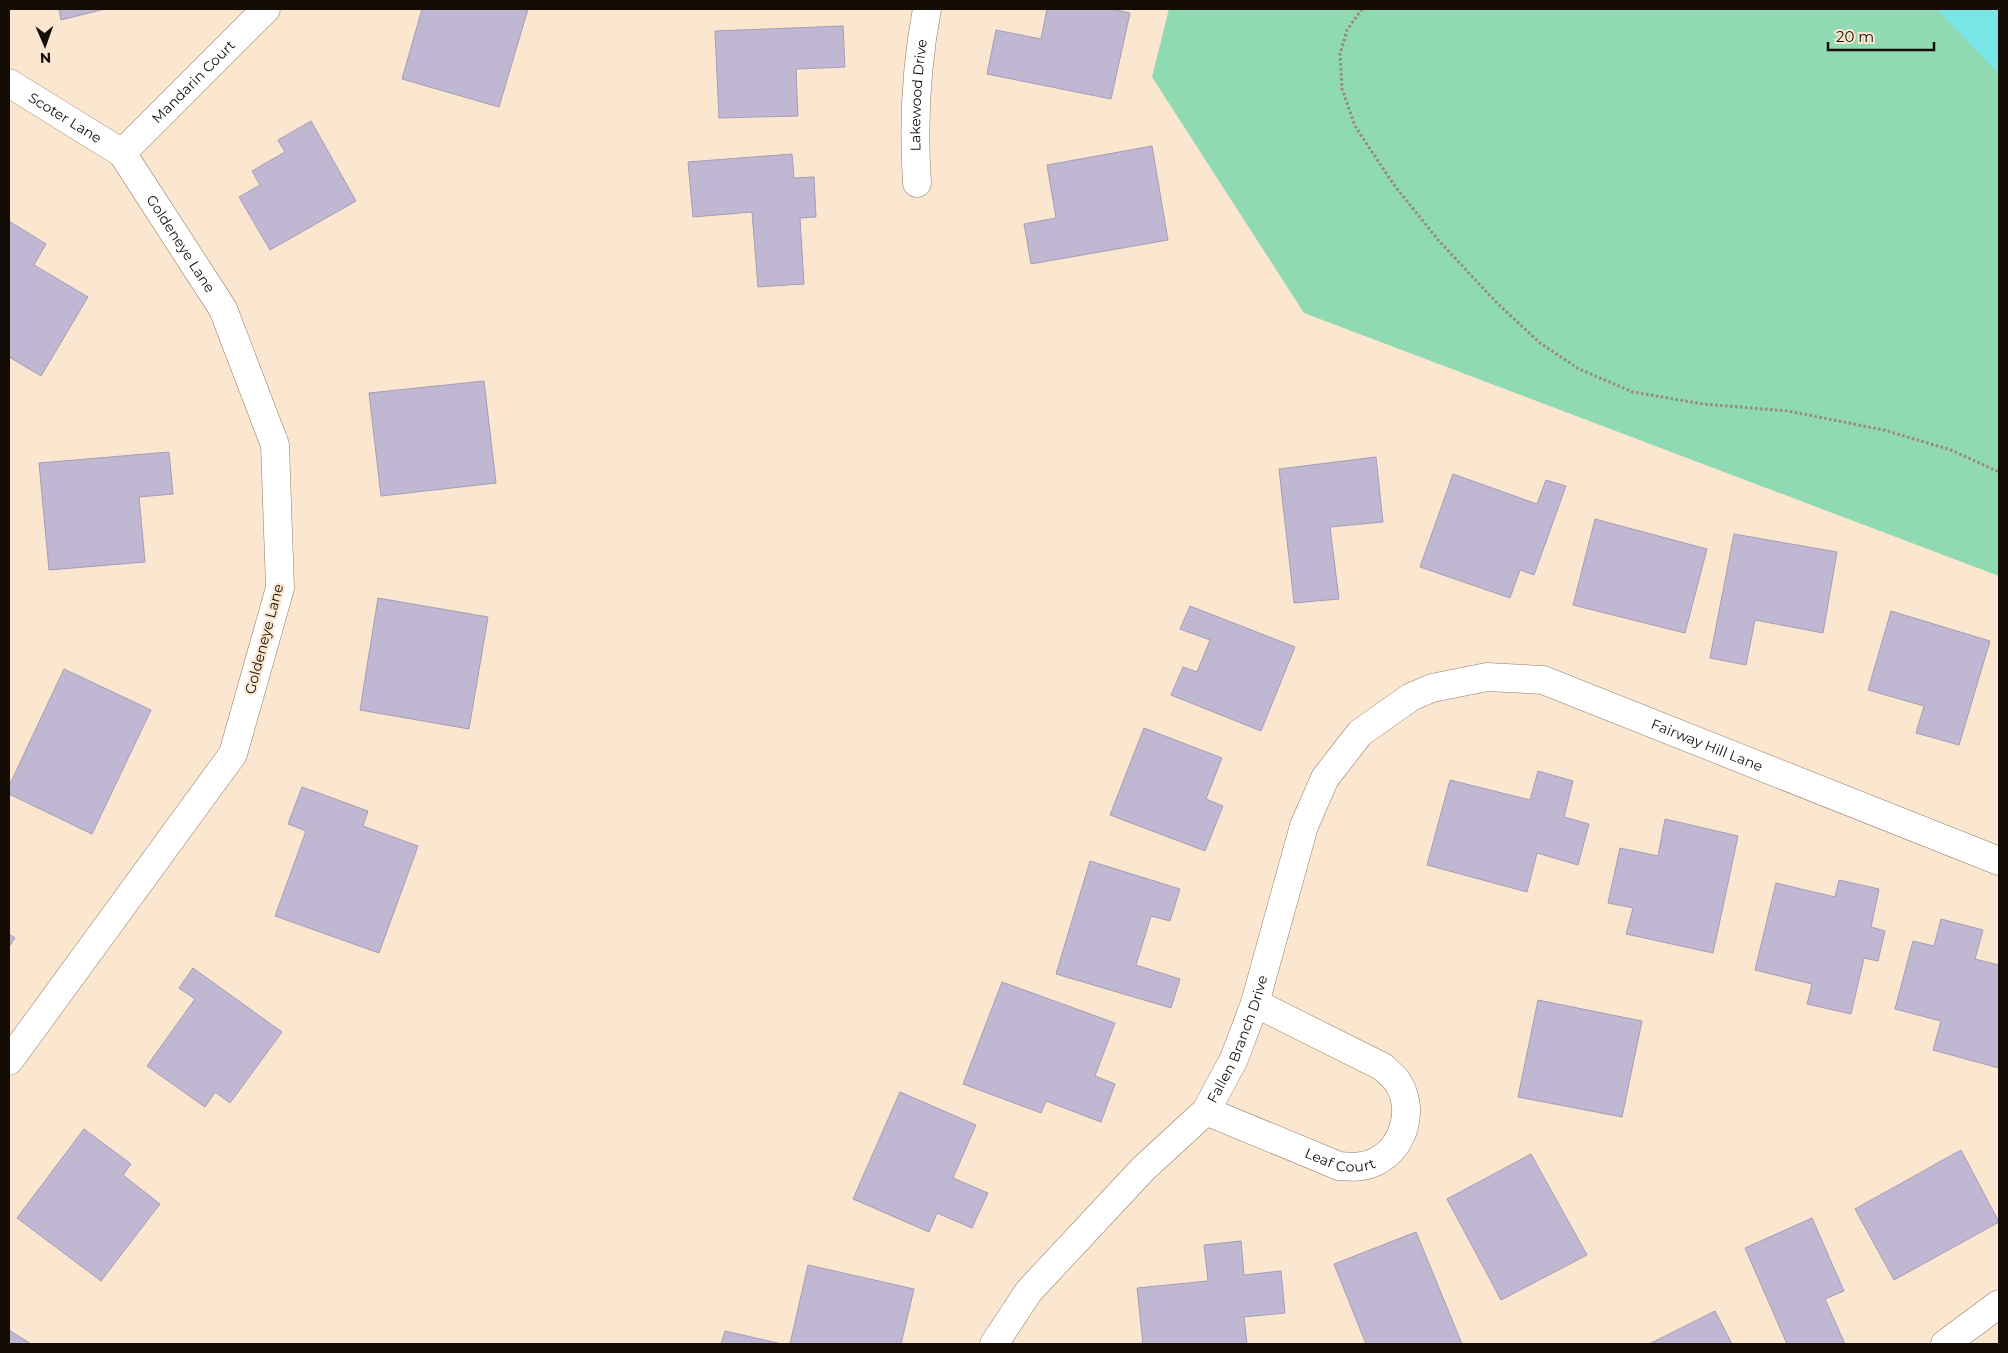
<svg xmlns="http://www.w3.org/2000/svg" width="2008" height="1353" viewBox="0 0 2008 1353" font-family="Montserrat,sans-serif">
<rect width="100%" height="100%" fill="#fbe6cf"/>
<!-- green -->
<path fill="#8fdab3" d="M1169,9H1999V576L1304,313L1152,77Z"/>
<!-- water -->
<path fill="#79e5e7" d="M1936,9H1999V74Z"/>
<!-- building -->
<path fill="#c0b8d3" stroke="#a59db7" d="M59,9H105L61,20Z
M422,9H528L499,107L402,79Z
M1047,9H1111L1130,13L1111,99L987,74L996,30L1041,39Z
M843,26L845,67L796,69L798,116L719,118L715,31Z
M311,121L356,201L270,250L239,197L260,185L252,171L285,152L278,140Z
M1152,146L1168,240L1031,264L1024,224L1056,218L1047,165Z
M792,154L794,178L814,177L816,217L800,218L804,284L758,287L752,212L693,217L688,162Z
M9,221L46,244L34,265L88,297L41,376L9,357Z
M484,381L496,483L381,496L369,393Z
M169,452L173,494L139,497L145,562L49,570L39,463Z
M1376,457L1383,522L1330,527L1339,599L1294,603L1279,469Z
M1453,474L1537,504L1546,480L1566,486L1534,575L1520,570L1510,598L1420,567Z
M1595,519L1707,549L1685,633L1573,605Z
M1734,534L1837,552L1823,633L1755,620L1746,665L1710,658Z
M378,598L488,617L469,729L360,710Z
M1190,606L1295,647L1261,731L1171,695L1183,667L1197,672L1210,640L1180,629Z
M1891,611L1990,641L1959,745L1916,733L1924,706L1868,690Z
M64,669L151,710L92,834L9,794V786Z
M1144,728L1222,758L1206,799L1223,806L1205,851L1110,815Z
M1538,771L1573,781L1564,817L1589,824L1578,865L1537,853L1527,892L1427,865L1450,780L1530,800Z
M302,787L368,811L363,826L418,846L379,953L275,916L306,831L288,824Z
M1665,819L1738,836L1713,953L1626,934L1633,908L1608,903L1620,848L1658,856Z
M1090,861L1180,889L1170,921L1151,916L1136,965L1180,979L1171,1008L1056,974Z
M1839,880L1879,889L1871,927L1885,931L1878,961L1864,958L1851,1014L1807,1004L1812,984L1755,970L1776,883L1835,897Z
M1941,919L1983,930L1975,959L1999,965V1068L1933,1050L1941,1021L1895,1009L1913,941L1934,946Z
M9,934L15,938L9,947Z
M193,968L282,1032L230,1103L215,1092L205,1107L147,1066L195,999L179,988Z
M1002,982L1115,1023L1095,1076L1115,1084L1101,1122L1046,1101L1041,1113L963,1084Z
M1538,1000L1642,1021L1622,1117L1518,1097Z
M900,1092L976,1125L953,1178L988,1193L972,1228L937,1213L929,1232L853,1199Z
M84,1129L131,1164L123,1175L160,1204L101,1281L17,1218Z
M1961,1150L1999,1222L1894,1280L1855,1209Z
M1531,1154L1587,1255L1501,1300L1447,1199Z
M1812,1218L1844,1291L1825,1299L1845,1344H1787L1745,1248Z
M1416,1232L1462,1344H1366L1334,1264Z
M1241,1241L1244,1275L1281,1271L1285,1313L1244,1317L1247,1344H1143L1137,1288L1208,1281L1204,1245Z
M808,1265L914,1289L901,1344H790Z
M1715,1311L1732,1344H1649Z
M9,1330L31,1344H9Z
M725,1331L782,1344H721Z"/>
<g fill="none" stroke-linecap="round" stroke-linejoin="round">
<!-- street casing -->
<g stroke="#8f7d68" stroke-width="29">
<g id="street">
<path id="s1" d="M9,83L122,153L223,309L275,445L280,588L233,754L9,1061"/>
<path id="s2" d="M122,153L266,9"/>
<path id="s3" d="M917,183C913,124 916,67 927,9"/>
<path id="s4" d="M1206,1111L1339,1166C1352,1167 1365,1168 1377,1161C1405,1146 1415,1108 1397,1081C1393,1076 1388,1072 1383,1067L1255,1003"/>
<path id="s5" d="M994,1344L1029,1291L1143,1169L1206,1111L1234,1059L1255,1003L1304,826L1325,778L1360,733L1411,697L1432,688L1487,677L1543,680L1999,861"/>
<path d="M1945,1344L1999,1304"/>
</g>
</g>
<!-- path -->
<path stroke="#998a7a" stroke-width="3" stroke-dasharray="2.5 2.5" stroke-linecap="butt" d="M1362,9L1347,30L1340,54L1342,89L1355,126L1394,185L1439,241L1496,302L1540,343L1579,369L1633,392L1703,404L1788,411L1884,430L1951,450L1999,472"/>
<!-- street -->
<use href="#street" stroke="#fff" stroke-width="28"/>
</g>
<g text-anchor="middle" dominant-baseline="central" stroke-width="4.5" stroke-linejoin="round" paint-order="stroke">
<!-- street labels -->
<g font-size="14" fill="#140d06" stroke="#fbe6cf">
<text stroke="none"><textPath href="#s2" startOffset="101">Mandarin Court</textPath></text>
<text stroke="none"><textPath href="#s3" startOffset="88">Lakewood Drive</textPath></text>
<text stroke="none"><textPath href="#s1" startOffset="66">Scoter Lane</textPath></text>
<text stroke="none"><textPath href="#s1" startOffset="241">Goldeneye Lane</textPath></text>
<text transform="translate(264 639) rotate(-75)">Goldeneye Lane</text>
<text stroke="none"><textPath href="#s5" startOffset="1102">Fairway Hill Lane</textPath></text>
<text stroke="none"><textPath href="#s5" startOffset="395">Fallen Branch Drive</textPath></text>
<text stroke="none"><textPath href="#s4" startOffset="144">Leaf Court</textPath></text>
</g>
</g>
<!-- border -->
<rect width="2008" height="1353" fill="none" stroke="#140d06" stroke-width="20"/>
<!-- north arrow -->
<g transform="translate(45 45) rotate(178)" stroke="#fbe6cf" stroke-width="4" paint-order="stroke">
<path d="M0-4L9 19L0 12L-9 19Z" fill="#140d06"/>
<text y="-8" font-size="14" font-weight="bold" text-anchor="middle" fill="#140d06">N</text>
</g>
<!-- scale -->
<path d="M1828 42v8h106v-8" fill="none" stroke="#140d06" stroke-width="2.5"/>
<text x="1836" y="42" font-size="15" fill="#140d06" stroke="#fbe6cf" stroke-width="4" paint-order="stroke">20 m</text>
</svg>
